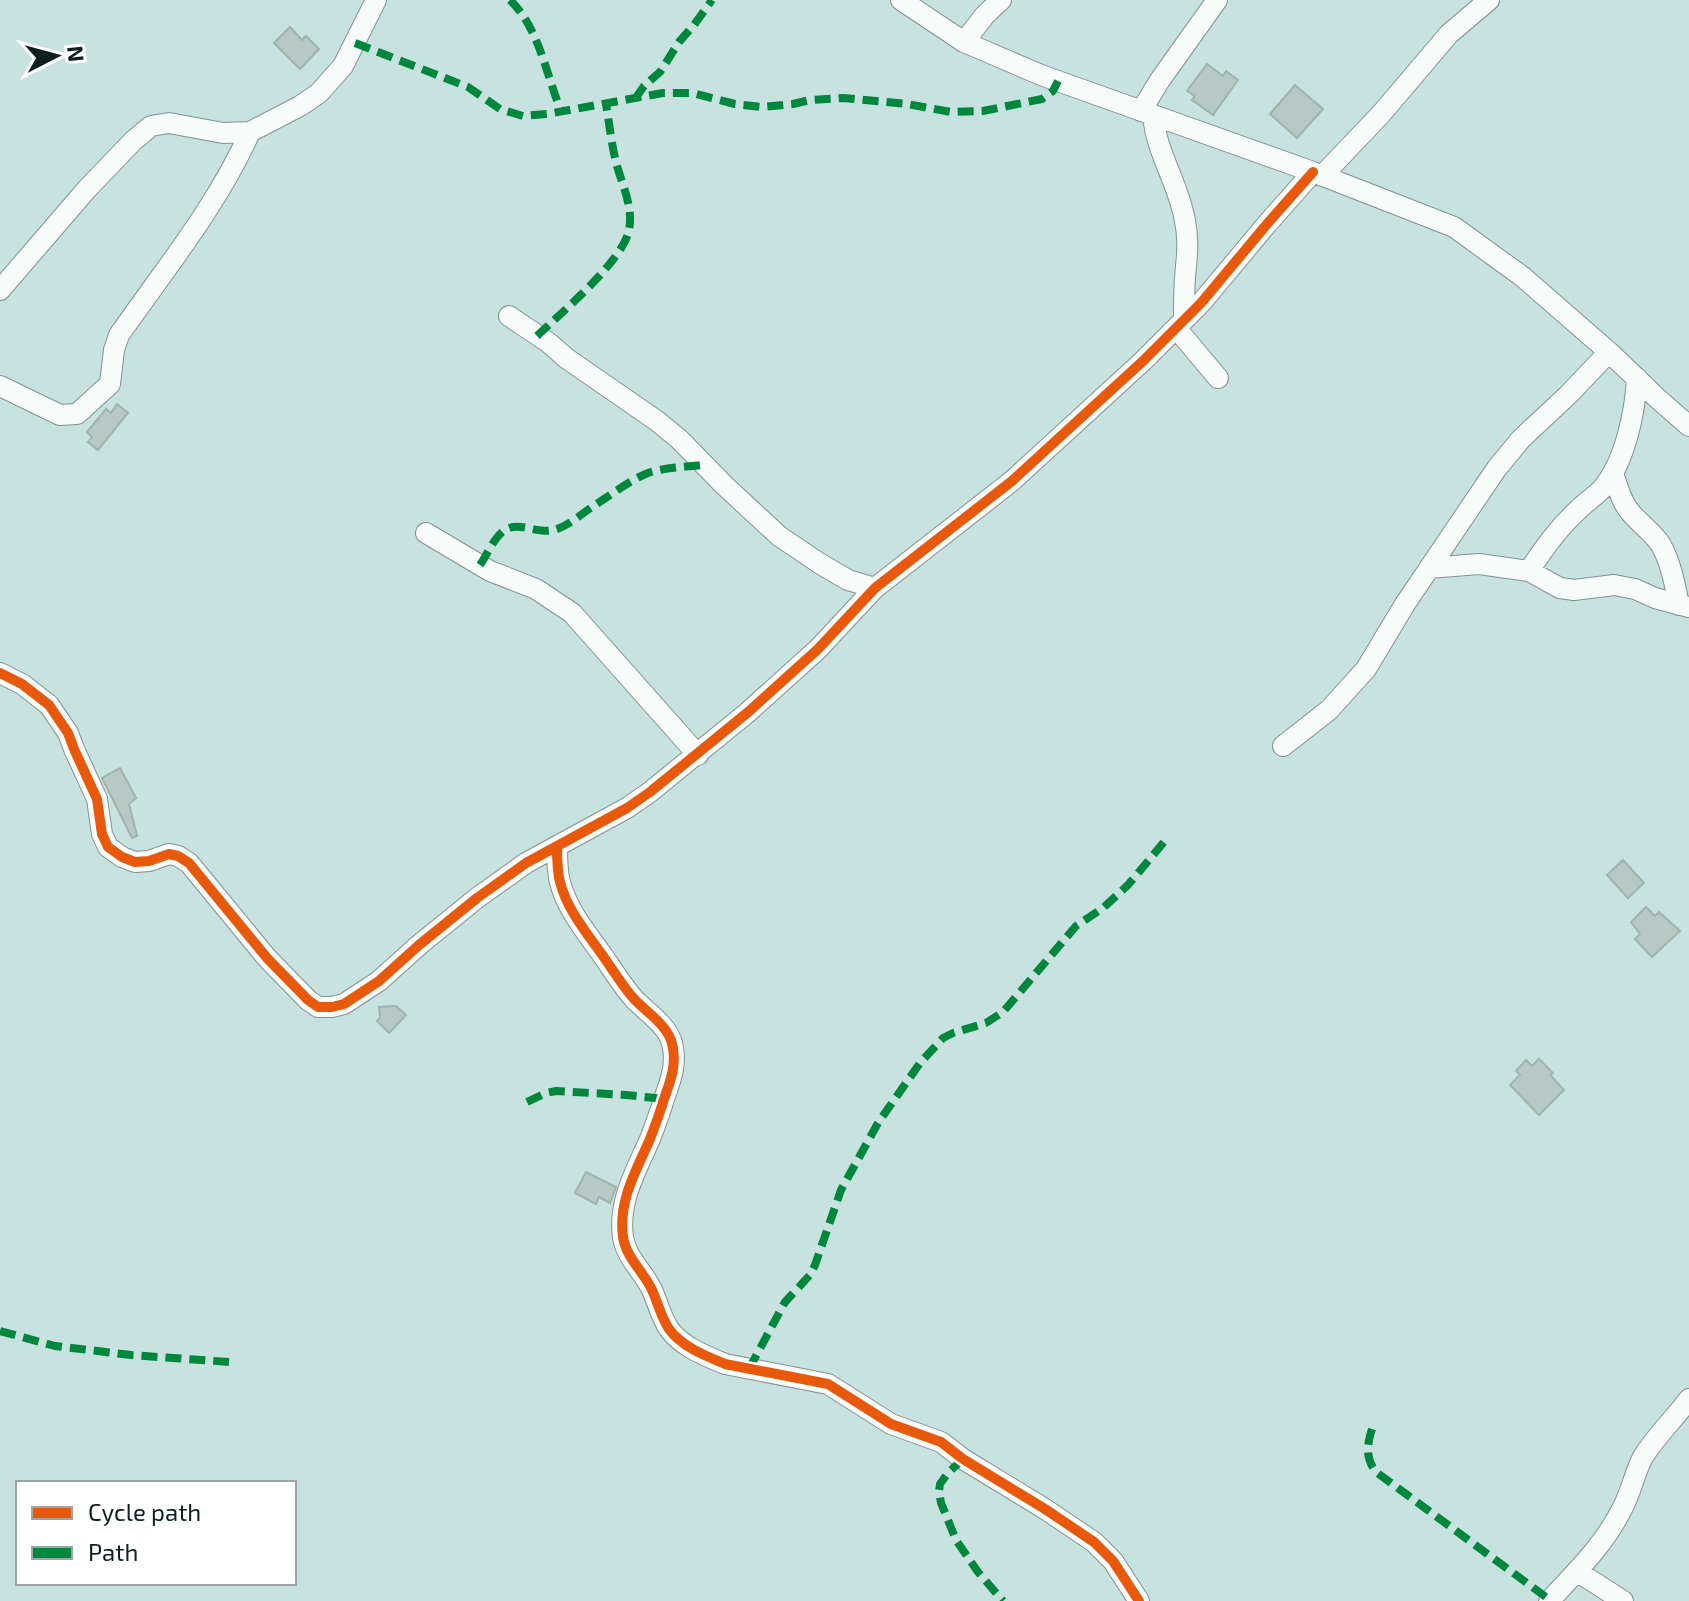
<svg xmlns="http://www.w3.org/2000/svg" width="1689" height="1601" viewBox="0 0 1689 1601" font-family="'Exo 2',sans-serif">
<rect width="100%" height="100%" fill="#c8e2e0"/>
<!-- building -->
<path fill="#b7c9c4" stroke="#a0b3ae" stroke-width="2" d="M290,27L302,40L306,36L319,49L300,69L274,43Z
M1207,64L1223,76L1226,71L1238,80L1213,115L1192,100L1195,96L1187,91Z
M1295,85L1323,109L1297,138L1270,114Z
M117,404L128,413L98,450L88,442L92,437L87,432L106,409L111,413Z
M120,768L136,798L129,804L137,836L132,838L102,778Z
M1623,860L1644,883L1628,898L1607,875Z
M1646,907L1655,916L1659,912L1680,931L1652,957L1635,939L1640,934L1631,922Z
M396,1006L406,1015L389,1033L377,1021L380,1017L379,1007Z
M1539,1059L1553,1073L1550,1075L1564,1090L1539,1115L1510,1085L1520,1075L1516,1071L1526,1060L1532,1066Z
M586,1172L616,1187L610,1203L599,1197L596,1204L575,1193Z"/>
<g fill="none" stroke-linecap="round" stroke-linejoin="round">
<!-- street casing -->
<g stroke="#809392" stroke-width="22">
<path id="street" d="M901,0L964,42L1041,75L1313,172L1454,227L1523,277L1609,352L1657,398L1689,426
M964,42L985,15L1001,0
M1141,111L1160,80L1217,0
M1153,115C1156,153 1179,184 1185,221C1189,240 1187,257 1185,277C1184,291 1184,306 1184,320
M1322,176L1381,114L1449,34L1489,0
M0,290L87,189L133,141L151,126L169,123L223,133L250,132L300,106L319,93L343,66L376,0
M509,316L549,343L566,358L657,421L679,439L724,485L779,536L819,563L848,580L875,588
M1176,328L1218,378
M0,386L60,415L77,414L110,384L114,350L119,335C165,269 217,206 250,132
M1613,473C1618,487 1621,502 1631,513C1640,524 1653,532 1661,545C1671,563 1675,585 1679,605
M426,533L490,571L536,589L572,613L698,755
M1429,568L1479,564L1529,571L1560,588L1574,590L1614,585L1635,589L1655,598L1689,607
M1529,571C1543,549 1559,527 1579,509C1586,502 1595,496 1602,489C1625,462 1635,413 1637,378
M0,673L22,684L49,705L68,733L74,749L97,799L102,834L108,847L122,857L135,862L149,861L169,854L178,856L189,863L267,958L308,1000L318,1007H332L344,1004L379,981L419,945L477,898L526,863L627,808L650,792L747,713L818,649L875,588L1012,481L1143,361L1201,303L1267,224L1313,172
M1283,746L1329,710L1366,669L1405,604L1497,468L1521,439L1568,395L1609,352
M557,846C557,858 557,871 560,882C567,910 587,933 603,956C613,970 623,987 635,1000C647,1012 665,1024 671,1040C678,1061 671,1080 664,1099C660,1113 655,1126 650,1139C636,1171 618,1201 623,1237C626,1258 644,1272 652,1290C658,1303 661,1317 669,1329C682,1347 706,1356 725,1364L828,1384L891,1424L941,1442L963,1459L1045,1509L1094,1542L1113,1561L1139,1601
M1578,1572L1623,1601
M1549,1601C1576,1572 1604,1545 1622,1509C1631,1493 1634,1474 1643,1457C1656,1436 1674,1419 1689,1399"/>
</g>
<!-- street -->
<use href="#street" stroke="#f7fbfa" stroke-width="20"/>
<!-- quiet -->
<path stroke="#00873e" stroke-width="8" stroke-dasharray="16 8" stroke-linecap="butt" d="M510,0C539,28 546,74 561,111
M355,43L468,87L500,109L523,116L547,114L663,93H692L735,104L761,107L793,104L810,100L843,98L907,104L951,112L983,111L1042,99L1053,91L1058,81
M635,99L644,86L660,72L679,42L694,25L712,0
M537,336C561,313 623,261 629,230C634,205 620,181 615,158C611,140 609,122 606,104
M480,565C487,555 494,537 505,530C519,521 537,534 553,530C568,527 582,513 595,505C612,494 629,481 648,473C666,467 685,467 703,465
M527,1102L546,1093L556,1091L626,1095L665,1099
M0,1331L55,1346L131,1355L229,1362
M749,1369L785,1302L810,1275L815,1265L841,1190L878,1123L920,1063L943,1038L953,1033L986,1023L1003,1012L1076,926L1103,908L1128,885L1164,842
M1372,1429C1367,1445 1365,1458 1376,1472L1550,1600
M963,1459L948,1473L940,1484L939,1491L941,1503L956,1540L978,1572L1003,1601"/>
<!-- cycleway casing -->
<g stroke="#fff" stroke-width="15">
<path id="cycleway" d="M0,673L22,684L49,705L68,733L74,749L97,799L102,834L108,847L122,857L135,862L149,861L169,854L178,856L189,863L267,958L308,1000L318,1007H332L344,1004L379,981L419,945L477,898L526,863L627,808L650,792L747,713L818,649L875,588L1012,481L1143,361L1201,303L1267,224L1313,172
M557,846C557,858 557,871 560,882C567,910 587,933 603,956C613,970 623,987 635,1000C647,1012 665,1024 671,1040C678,1061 671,1080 664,1099C660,1113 655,1126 650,1139C636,1171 618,1201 623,1237C626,1258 644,1272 652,1290C658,1303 661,1317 669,1329C682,1347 706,1356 725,1364L828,1384L891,1424L941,1442L963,1459L1045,1509L1094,1542L1113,1561L1139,1601"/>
</g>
<!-- cycleway -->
<use href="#cycleway" stroke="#e8590c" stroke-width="10"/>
</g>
<!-- legend -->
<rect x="16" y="1481" width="280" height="104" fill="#ffffff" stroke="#9ea5a5" stroke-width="2"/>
<rect x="32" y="1507" width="40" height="12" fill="#e8590c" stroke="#9ea5a5" stroke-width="2"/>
<text x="88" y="1521" font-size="24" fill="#0d1f1e">Cycle path</text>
<rect x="32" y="1547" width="40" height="12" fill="#00873e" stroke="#9ea5a5" stroke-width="2"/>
<text x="88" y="1561" font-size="24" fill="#0d1f1e">Path</text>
<!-- north arrow -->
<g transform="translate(56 56) rotate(84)" stroke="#ffffff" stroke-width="6" paint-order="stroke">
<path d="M0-6L14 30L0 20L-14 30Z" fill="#0d1f1e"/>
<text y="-12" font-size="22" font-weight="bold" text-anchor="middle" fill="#0d1f1e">N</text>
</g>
</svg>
